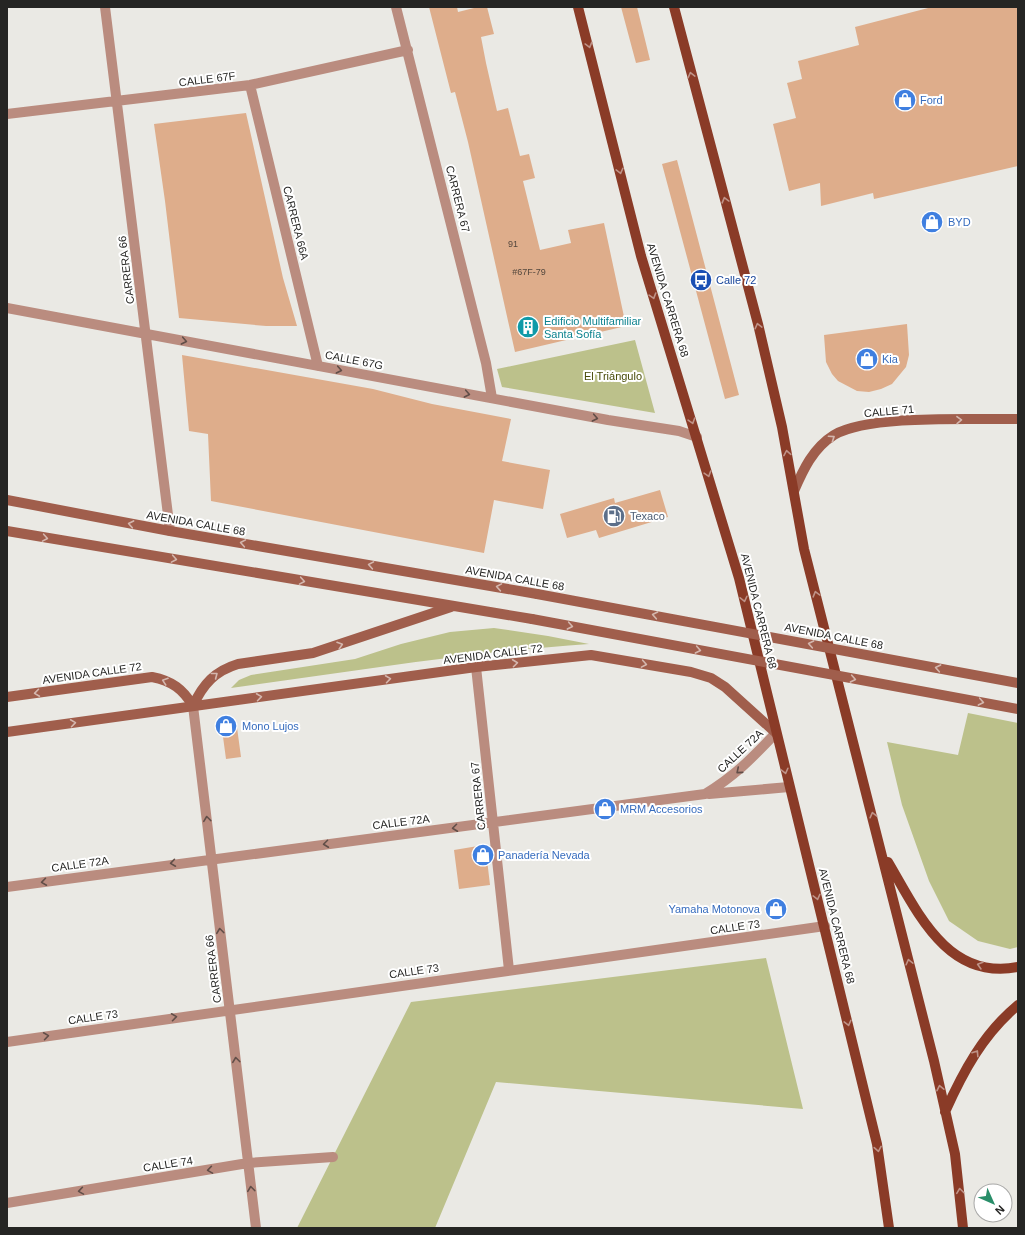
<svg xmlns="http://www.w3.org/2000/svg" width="1025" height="1235" viewBox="0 0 1025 1235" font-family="Arial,sans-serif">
<rect width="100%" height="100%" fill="#eae9e4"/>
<!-- green -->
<path fill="#bcc18b" d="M635,340L655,413L502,387L497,369Z
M494,628L548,636L589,644C469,652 350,672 231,688L239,680L251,675L355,659L401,644L450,632Z
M968,713L1018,723V947L1010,949L978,941L949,921L929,881L902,805L887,742L958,755Z
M766,958L803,1109L496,1082L435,1228H297L411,1002Z"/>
<!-- building -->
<path fill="#dead8b" d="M429,7H457L458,12L478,7H487L494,34L481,37L486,63L497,111L508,108L520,156L529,154L535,178L523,181L540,250L571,243L568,230L604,223L626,326L515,352L468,142L455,92L451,93Z
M621,7H637L650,60L636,63Z
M932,7H1018V166L874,199L873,193L821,206L820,183L789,191L773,124L796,118L787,83L802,79L798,61L859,45L855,27Z
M246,113L283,278L297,326H266L179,318L165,201L154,124Z
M677,160L739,395L725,399L662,164Z
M907,324L909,355L906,367L892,384L881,389L869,392L857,391L838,381L832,374L826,362L824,335Z
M182,355L373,389L432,404L511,419L502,461L550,470L543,509L494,500L484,553L211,501L208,434L189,431Z
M660,490L668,517L599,538L596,530L567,538L560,514L614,498L615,503Z
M236,720L241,757L226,759L221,722Z
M478,846L486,851L490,885L459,889L454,850Z"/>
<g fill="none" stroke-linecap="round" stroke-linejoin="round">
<!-- street -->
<path stroke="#ba8c7f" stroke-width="10" d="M105,7L170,531
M396,7L486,363L492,398
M250,85L318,366
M7,114L250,85L408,50
M7,308L608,420L679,431L697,437
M476,667L509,970
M193,706L256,1228
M709,794L789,787
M7,887C239,854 472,826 705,794C735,776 752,758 776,733
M7,1042L825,926
M7,1203L248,1163L333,1157"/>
<!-- secondary -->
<path stroke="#a05e4c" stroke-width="10" d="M794,491C803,470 813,448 834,435C870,414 974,420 1018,419
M7,500L170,531L537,594
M7,531L532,619
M7,697L152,677C172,681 183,689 193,706
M193,706C203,684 215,671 238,664L313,653L451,607
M7,732L476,667L591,655L691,672L711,678L725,687L776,733"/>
<!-- primary -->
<path stroke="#8a3b27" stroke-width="10" d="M578,7L641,256L739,578L877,1144L889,1228
M674,7L758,324L782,427L804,549L934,1061L955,1154L963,1228
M888,862C917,911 947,981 1018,967
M945,1112C963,1072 983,1034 1018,1005"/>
<!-- secondary-bridge -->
<path stroke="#a05e4c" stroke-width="10" d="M537,594L1018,683
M532,619L1018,709"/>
</g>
<!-- one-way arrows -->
<defs><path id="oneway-chevron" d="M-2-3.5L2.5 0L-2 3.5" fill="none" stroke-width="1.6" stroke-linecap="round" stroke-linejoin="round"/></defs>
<g stroke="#bf9388">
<use href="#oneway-chevron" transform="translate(589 45) rotate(75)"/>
<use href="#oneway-chevron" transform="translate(691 75) rotate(-104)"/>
<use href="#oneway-chevron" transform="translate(620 171) rotate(76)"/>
<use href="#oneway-chevron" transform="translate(725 200) rotate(-105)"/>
<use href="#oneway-chevron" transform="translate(653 296) rotate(73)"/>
<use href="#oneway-chevron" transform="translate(758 326) rotate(-104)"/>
<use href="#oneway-chevron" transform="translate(692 421) rotate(73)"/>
<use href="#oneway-chevron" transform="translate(787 453) rotate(-100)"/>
<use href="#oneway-chevron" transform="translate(708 474) rotate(73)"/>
<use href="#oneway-chevron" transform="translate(816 594) rotate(-105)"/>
<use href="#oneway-chevron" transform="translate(744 599) rotate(77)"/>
<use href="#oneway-chevron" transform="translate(785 771) rotate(76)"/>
<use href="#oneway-chevron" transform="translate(873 815) rotate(-104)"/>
<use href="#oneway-chevron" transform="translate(817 897) rotate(76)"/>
<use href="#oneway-chevron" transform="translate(909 962) rotate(-104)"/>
<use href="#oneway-chevron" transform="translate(980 965) rotate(-164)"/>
<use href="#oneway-chevron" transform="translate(848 1023) rotate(76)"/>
<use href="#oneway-chevron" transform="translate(976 1053) rotate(-57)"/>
<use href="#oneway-chevron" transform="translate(940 1088) rotate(-102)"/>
<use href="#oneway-chevron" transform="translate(878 1149) rotate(80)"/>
<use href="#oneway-chevron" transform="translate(960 1191) rotate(-97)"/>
</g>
<g stroke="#614e48">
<use href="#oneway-chevron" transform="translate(184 341) rotate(11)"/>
<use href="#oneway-chevron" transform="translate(339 370) rotate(11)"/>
<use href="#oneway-chevron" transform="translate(467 394) rotate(11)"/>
<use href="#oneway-chevron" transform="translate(595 418) rotate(11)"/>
<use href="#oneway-chevron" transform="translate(739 771) rotate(140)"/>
<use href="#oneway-chevron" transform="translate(207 819) rotate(-97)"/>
<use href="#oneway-chevron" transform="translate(455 828) rotate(173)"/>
<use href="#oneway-chevron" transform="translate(326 844) rotate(173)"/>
<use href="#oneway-chevron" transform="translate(173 863) rotate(172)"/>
<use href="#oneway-chevron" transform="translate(44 882) rotate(172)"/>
<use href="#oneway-chevron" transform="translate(220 931) rotate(-97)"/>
<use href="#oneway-chevron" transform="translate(174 1017) rotate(-8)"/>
<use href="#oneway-chevron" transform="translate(46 1036) rotate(-8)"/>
<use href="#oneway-chevron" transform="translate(236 1060) rotate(-97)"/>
<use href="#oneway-chevron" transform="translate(210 1170) rotate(171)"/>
<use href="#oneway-chevron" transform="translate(251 1189) rotate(-97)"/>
<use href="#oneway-chevron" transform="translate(81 1191) rotate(171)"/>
</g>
<g stroke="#d4b7ae">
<use href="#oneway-chevron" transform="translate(959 420) rotate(-1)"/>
<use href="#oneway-chevron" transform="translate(832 438) rotate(-34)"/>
<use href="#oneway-chevron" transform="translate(131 524) rotate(-169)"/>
<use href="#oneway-chevron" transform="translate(45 538) rotate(10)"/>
<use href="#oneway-chevron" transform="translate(243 543) rotate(-170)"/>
<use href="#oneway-chevron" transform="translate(174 559) rotate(10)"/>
<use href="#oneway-chevron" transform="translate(371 565) rotate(-170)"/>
<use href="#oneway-chevron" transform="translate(302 581) rotate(10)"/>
<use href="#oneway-chevron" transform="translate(499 587) rotate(-170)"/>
<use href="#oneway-chevron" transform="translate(655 615) rotate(-169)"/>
<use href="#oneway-chevron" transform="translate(570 626) rotate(11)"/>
<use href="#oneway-chevron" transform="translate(811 644) rotate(-169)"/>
<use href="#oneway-chevron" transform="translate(340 645) rotate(-18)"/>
<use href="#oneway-chevron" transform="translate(698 650) rotate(11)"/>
<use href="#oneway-chevron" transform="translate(515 663) rotate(-7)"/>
<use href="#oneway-chevron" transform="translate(644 664) rotate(10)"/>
<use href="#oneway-chevron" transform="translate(938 668) rotate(-169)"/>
<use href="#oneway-chevron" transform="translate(215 675) rotate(-38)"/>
<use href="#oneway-chevron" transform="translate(388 679) rotate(-8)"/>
<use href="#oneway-chevron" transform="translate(853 679) rotate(11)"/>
<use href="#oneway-chevron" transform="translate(165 681) rotate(-161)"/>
<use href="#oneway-chevron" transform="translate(37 693) rotate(172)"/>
<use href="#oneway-chevron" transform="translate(259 697) rotate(-8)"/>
<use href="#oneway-chevron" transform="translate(981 702) rotate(11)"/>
<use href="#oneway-chevron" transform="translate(73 723) rotate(-8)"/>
</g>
<!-- icons -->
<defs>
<g id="shop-disc" transform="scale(1.15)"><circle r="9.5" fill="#3f7fe0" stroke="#fff"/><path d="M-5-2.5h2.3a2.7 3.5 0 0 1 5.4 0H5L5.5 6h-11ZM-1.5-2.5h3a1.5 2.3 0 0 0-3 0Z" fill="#fff"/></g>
<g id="bus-disc" transform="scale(1.15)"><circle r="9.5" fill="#1a4fb4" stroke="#fff"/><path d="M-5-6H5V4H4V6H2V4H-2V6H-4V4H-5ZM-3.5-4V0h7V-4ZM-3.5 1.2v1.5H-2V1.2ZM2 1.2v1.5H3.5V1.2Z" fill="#fff"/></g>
<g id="building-disc" transform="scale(1.15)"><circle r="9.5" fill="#0f9aa8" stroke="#fff"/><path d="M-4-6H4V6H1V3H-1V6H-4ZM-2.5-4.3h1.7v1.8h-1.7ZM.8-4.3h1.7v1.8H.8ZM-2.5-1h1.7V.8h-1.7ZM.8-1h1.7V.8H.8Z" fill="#fff"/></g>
<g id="fuel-disc" transform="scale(1.15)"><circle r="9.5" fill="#5c6f8a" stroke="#fff"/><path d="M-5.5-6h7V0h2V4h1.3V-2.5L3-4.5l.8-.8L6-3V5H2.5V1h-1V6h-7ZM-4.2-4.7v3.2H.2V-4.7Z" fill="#fff"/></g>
</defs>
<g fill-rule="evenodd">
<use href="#shop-disc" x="905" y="100"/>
<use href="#shop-disc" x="932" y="222"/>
<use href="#bus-disc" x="701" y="280"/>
<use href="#building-disc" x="528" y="327"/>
<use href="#shop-disc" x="867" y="359"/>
<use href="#fuel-disc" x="614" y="516"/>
<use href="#shop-disc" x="226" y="726"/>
<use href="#shop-disc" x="605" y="809"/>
<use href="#shop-disc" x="483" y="855"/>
<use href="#shop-disc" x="776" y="909"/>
</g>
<g text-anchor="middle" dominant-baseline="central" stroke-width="4" stroke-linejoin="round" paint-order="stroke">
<!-- number labels -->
<g font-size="9" fill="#53473d">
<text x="513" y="244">91</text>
<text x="529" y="272">#67F-79</text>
</g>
<!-- street labels -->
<g font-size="11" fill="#252523" stroke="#fff">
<text transform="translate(207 79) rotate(-7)">CALLE 67F</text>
<text transform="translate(458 199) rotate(76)">CARRERA 67</text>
<text transform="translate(296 223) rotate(76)">CARRERA 66A</text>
<text transform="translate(126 270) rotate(-97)">CARRERA 66</text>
<text transform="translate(668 300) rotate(73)">AVENIDA CARRERA 68</text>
<text transform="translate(354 360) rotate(11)">CALLE 67G</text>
<text transform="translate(889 411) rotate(-5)">CALLE 71</text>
<text transform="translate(196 523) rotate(10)">AVENIDA CALLE 68</text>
<text transform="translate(515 578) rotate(10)">AVENIDA CALLE 68</text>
<text transform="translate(759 611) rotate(76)">AVENIDA CARRERA 68</text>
<text transform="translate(834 636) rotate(11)">AVENIDA CALLE 68</text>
<text transform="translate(493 654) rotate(-7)">AVENIDA CALLE 72</text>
<text transform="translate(92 673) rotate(-8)">AVENIDA CALLE 72</text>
<text transform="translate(740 751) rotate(-43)">CALLE 72A</text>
<text transform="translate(478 796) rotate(-96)">CARRERA 67</text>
<text transform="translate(401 822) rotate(-7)">CALLE 72A</text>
<text transform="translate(80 864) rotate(-8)">CALLE 72A</text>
<text transform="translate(837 926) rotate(76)">AVENIDA CARRERA 68</text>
<text transform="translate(735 927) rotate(-8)">CALLE 73</text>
<text transform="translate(213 969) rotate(-97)">CARRERA 66</text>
<text transform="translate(414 971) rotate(-8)">CALLE 73</text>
<text transform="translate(93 1017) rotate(-8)">CALLE 73</text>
<text transform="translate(168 1164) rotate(-9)">CALLE 74</text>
</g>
<!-- shop labels -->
<g font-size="11" fill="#366cbe" stroke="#fff" text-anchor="start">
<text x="920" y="100">Ford</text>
<text x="948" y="222">BYD</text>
<text x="882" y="359">Kia</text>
<text x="242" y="726">Mono Lujos</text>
<text x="620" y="809">MRM Accesorios</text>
<text x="498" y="855">Panadería Nevada</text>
<text x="760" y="909" text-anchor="end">Yamaha Motonova</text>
</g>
<!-- transit labels -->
<g font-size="11" fill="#164399" stroke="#fff" text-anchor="start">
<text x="716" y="280">Calle 72</text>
</g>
<!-- culture labels -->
<g font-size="11" fill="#0d838f" stroke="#fff" text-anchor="start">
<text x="544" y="321">Edificio Multifamiliar<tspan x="544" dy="13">Santa Sofía</tspan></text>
</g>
<!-- park labels -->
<g font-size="11" fill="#484b08" stroke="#fff">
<text x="613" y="376">El Triángulo</text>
</g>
<!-- service labels -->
<g font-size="11" fill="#4e5e75" stroke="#fff" text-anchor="start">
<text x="630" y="516">Texaco</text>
</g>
</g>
<!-- border -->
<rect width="1025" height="1235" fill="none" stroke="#252523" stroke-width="16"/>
<!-- north arrow -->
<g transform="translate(993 1203) rotate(135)"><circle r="19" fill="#ffffff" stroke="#a8a8a7"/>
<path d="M0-3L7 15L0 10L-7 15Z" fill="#298e69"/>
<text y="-6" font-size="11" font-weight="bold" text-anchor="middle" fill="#252523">N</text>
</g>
</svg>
